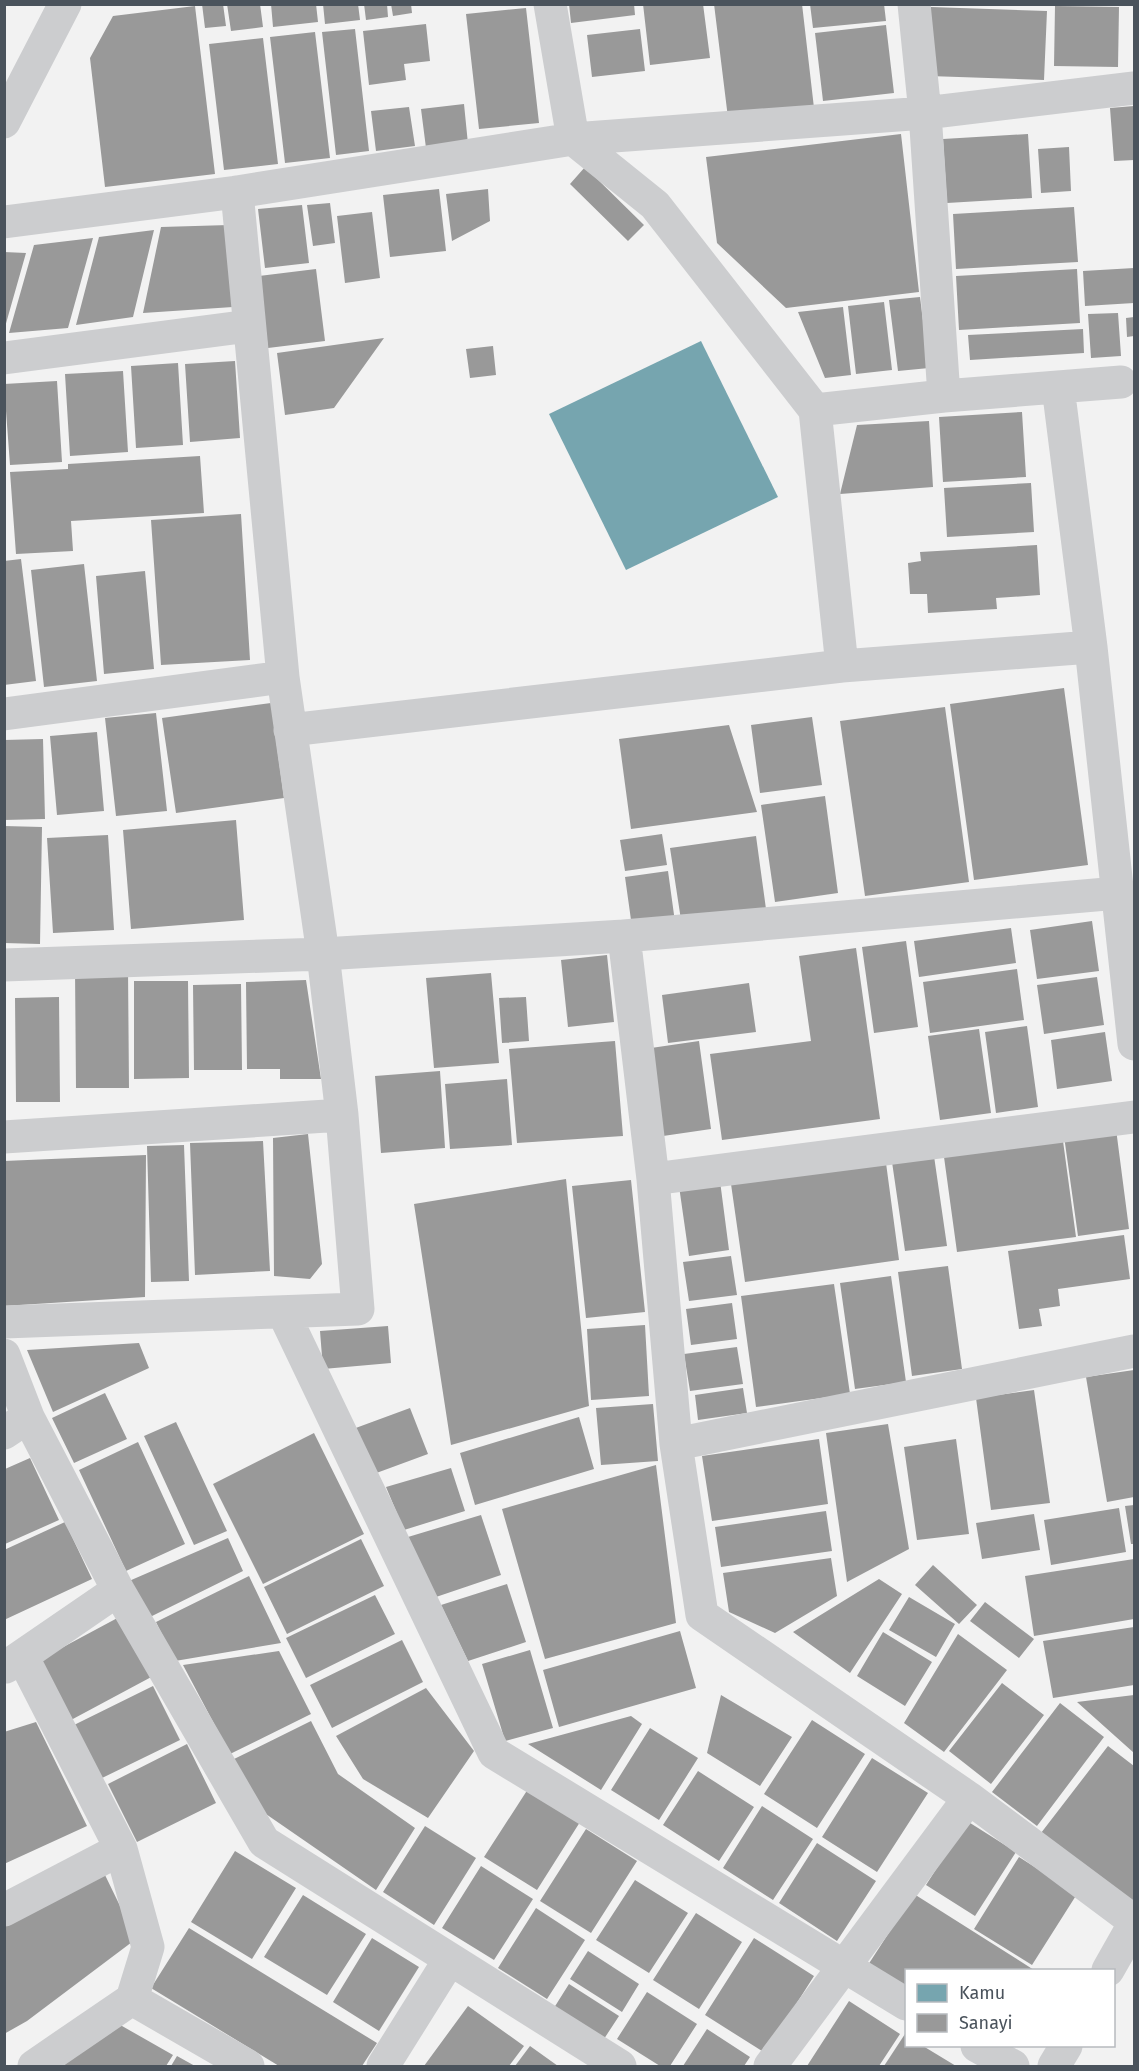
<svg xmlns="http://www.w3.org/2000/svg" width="1139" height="2071" viewBox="0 0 1139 2071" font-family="'Fira Sans',sans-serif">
<rect width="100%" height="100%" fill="#f2f2f2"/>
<!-- public -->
<path fill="#76a5af" d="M701,341L778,497L626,570L549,414Z"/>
<!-- industry -->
<path fill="#999" d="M202,4H223L226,26L205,28Z
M227,4H260L263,27L231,31Z
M271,4H316L318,22L273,27Z
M323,4H358L360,20L325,24Z
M364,4H387L388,17L366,20Z
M391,4H411L412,13L393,16Z
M569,4H634L635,15L571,23Z
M643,4H703L710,58L650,65Z
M714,4H802L814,108L728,118Z
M810,4H884L886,21L813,28Z
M195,6L215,174L105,187L90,58L113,16Z
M1055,6L1119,7L1118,67L1054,66Z
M931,7L1047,11L1044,80L929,76Z
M526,8L539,123L479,129L466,14Z
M426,24L430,61L404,64L406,80L369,85L363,31Z
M886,25L894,93L823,101L815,33Z
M355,29L369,151L336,155L322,32Z
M640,29L645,71L592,77L587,35Z
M315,32L330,158L285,163L270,37Z
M263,38L278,164L224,170L209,44Z
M464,104L468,144L426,148L421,109Z
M1134,106V160L1114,161L1110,108Z
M409,107L415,146L376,151L371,111Z
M901,134L919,292L786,308L717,243L706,157Z
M1028,134L1032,198L947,203L943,139Z
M1069,147L1071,191L1041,193L1038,149Z
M585,167L644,225L628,241L570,184Z
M439,189L446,251L390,257L383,195Z
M488,189L490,221L452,241L446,194Z
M330,203L335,243L313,246L307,205Z
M302,205L309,263L265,268L258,209Z
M1074,207L1078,262L956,269L953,214Z
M372,212L380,278L345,283L337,216Z
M229,225L233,307L143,313L161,227Z
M154,230L133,317L76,325L99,237Z
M93,238L68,328L9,333L34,245Z
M4,252L26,253L5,327H4Z
M1134,268V303L1085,306L1083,271Z
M316,269L325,341L268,348L259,276Z
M1077,269L1080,323L959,330L956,276Z
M920,297L929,368L898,371L889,300Z
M884,302L892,370L856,374L848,306Z
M843,307L851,375L825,378L798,312Z
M1118,313L1121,356L1091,358L1088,314Z
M1134,317V336L1127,337L1126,318Z
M1083,329L1084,353L970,360L968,335Z
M384,338L334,408L285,415L277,353Z
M493,346L496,375L470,378L466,349Z
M235,361L240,438L190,442L185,364Z
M178,363L183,445L136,448L131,366Z
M123,371L128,452L70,456L65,374Z
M57,381L62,462L10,465L4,384Z
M1022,412L1026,477L943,482L939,417Z
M929,421L933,487L840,494L857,425Z
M200,456L204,513L71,521L73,551L16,554L10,472L68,469V464Z
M1031,483L1034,532L947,537L944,488Z
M241,514L250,660L161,665L151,520Z
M1037,545L1040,595L996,598L997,609L928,613L927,594H910L908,563L921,561L920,552Z
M21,559L36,681L4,685V561Z
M84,564L97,681L44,687L31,570Z
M145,571L154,669L104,674L96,576Z
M1064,688L1088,865L974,880L950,704Z
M271,703L284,798L176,813L162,718Z
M945,707L969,882L865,896L840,721Z
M156,713L167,811L116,816L105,718Z
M812,717L822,785L760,793L751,725Z
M729,725L757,812L631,829L619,739Z
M97,732L104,811L57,815L50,736Z
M43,739L45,819L4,820V740Z
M825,796L838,893L775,902L761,805Z
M236,820L244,920L131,929L123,830Z
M4,826L42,827L40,944L4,943Z
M662,834L667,865L625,871L620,840Z
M108,835L114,930L53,933L47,838Z
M756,836L766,909L681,920L670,848Z
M668,871L675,922L632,927L625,877Z
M1092,921L1099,971L1037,979L1030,930Z
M1011,928L1016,963L919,977L914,941Z
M906,941L918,1027L874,1033L862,947Z
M856,948L880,1119L722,1140L710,1054L811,1041L799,956Z
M607,955L614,1022L568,1027L561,960Z
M75,969H128L129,1088H76Z
M1017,969L1024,1020L930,1033L923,982Z
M491,973L499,1063L434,1068L426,978Z
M1097,977L1104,1025L1044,1034L1037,985Z
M306,980L321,1079H280V1069H247L246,982Z
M134,981H188L189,1078L134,1079Z
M749,983L756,1032L668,1043L662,995Z
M241,984L242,1070H194L193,985Z
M59,997L60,1102H16L15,998Z
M526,997L529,1041L502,1043L499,998Z
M1027,1026L1038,1107L996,1113L985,1032Z
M979,1029L991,1113L940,1120L928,1036Z
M1105,1032L1112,1081L1057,1089L1051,1040Z
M615,1041L623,1136L517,1143L509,1049Z
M699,1041L711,1129L663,1136L651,1048Z
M440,1071L445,1148L381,1153L375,1076Z
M507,1079L512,1145L450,1149L445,1084Z
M1116,1129L1129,1229L1078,1236L1064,1136Z
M308,1134L322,1264L310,1279L274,1276L273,1138Z
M263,1141L270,1271L195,1275L190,1143Z
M1063,1141L1076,1237L957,1252L944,1157Z
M184,1145L189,1281L151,1282L147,1146Z
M146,1155L145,1297L4,1306V1161Z
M934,1156L947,1246L905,1251L892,1162Z
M886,1163L899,1260L745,1282L731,1184Z
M566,1179L589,1406L451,1445L414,1204Z
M631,1180L645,1312L586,1318L572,1186Z
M720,1181L729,1250L689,1256L679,1186Z
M1124,1235L1130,1279L1058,1289L1060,1306L1039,1309L1042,1326L1019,1329L1008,1251Z
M731,1256L737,1295L689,1301L683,1262Z
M948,1266L962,1369L912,1376L898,1272Z
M891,1276L906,1382L855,1389L840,1283Z
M834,1284L850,1394L756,1407L741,1296Z
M732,1303L737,1339L691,1345L686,1309Z
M645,1325L649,1396L591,1400L587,1329Z
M388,1326L391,1363L323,1369L320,1331Z
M139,1343L149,1368L53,1412L27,1350Z
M737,1347L743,1384L690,1391L684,1354Z
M1134,1370V1497L1107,1502L1086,1377Z
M743,1388L747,1413L698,1420L695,1395Z
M1034,1390L1050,1503L991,1510L976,1398Z
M105,1393L127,1439L74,1463L52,1418Z
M653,1404L658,1461L601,1465L596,1408Z
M410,1408L428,1454L371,1475L353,1429Z
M579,1417L594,1469L475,1505L460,1453Z
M176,1422L227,1531L194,1545L144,1436Z
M888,1424L909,1549L847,1582L826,1433Z
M314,1433L364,1534L263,1584L213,1484Z
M819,1439L828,1504L712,1521L702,1456Z
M956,1439L969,1534L917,1540L904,1447Z
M138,1442L185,1544L126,1571L79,1470Z
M30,1458L59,1520L5,1544V1469Z
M656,1465L676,1623L545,1659L502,1509Z
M451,1468L465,1511L404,1530L386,1487Z
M1134,1505V1544H1131L1125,1506Z
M1119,1508L1126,1552L1051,1565L1044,1520Z
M826,1511L832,1551L721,1567L715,1527Z
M1034,1514L1040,1550L982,1559L976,1523Z
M481,1515L501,1575L436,1597L408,1537Z
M65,1522L92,1579L4,1620V1550Z
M228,1538L243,1571L148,1618L129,1581Z
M361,1539L384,1586L287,1634L264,1587Z
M831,1558L837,1596L775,1633L729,1612L723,1573Z
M1134,1559V1619L1034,1636L1025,1576Z
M933,1565L977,1605L959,1624L915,1585Z
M249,1576L281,1643L175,1661L156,1622Z
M879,1579L902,1594L850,1673L793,1632Z
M507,1584L526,1642L468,1661L441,1605Z
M375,1595L395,1634L306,1678L286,1638Z
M909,1597L955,1624L936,1657L889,1630Z
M985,1602L1034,1639L1019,1658L970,1621Z
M123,1615L155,1675L71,1720L39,1660Z
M1134,1627V1685L1053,1698L1043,1641Z
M680,1631L696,1688L559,1727L543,1670Z
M883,1632L932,1662L905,1706L857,1676Z
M958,1634L1007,1670L944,1752L904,1723Z
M402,1640L423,1682L332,1728L310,1685Z
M530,1650L553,1728L505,1741L482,1664Z
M279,1651L311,1714L230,1754L183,1665Z
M1002,1683L1044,1715L991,1784L949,1751Z
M153,1686L180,1740L100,1779L74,1725Z
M426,1688L474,1751L428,1818L363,1779L336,1736Z
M721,1695L792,1737L760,1786L707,1753Z
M1134,1695V1753L1077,1702Z
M1060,1703L1104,1737L1037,1826L992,1792Z
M631,1716L642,1724L601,1790L528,1744Z
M812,1720L865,1754L817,1828L764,1794Z
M311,1721L338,1774L415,1828L376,1890L263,1812L232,1760Z
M36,1722L87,1826L4,1864V1732Z
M650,1728L698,1758L659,1820L611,1790Z
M187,1744L216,1803L137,1842L108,1784Z
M1108,1746L1134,1766V1903L1041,1833Z
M872,1758L928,1793L877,1872L822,1837Z
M698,1771L754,1807L719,1861L663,1825Z
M528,1789L580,1822L537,1890L484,1857Z
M762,1806L813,1839L773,1900L723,1868Z
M967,1821L1016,1852L975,1916L926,1885Z
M425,1826L476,1858L434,1925L383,1892Z
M586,1829L637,1861L591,1933L540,1901Z
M817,1843L876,1881L837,1941L779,1903Z
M235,1851L296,1888L252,1959L191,1922Z
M1019,1857L1077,1894L1032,1965L974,1929Z
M481,1866L533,1899L494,1960L442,1928Z
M105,1875L136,1939L27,2021L4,2034V1924Z
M635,1880L688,1913L649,1973L596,1940Z
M914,1894L1034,1970H906V1989L868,1965Z
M303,1895L366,1934L327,1995L264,1957Z
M536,1908L585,1940L547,1999L498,1968Z
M696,1913L742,1942L699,2009L653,1980Z
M189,1928L377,2043L362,2066H279L151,1988Z
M372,1938L419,1967L379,2031L333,2002Z
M754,1938L814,1976L765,2053L705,2015Z
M588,1951L639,1984L622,2012L570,1979Z
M569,1984L619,2016L602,2042L552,2011Z
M647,1992L697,2024L670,2066H660L617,2039Z
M849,2001L900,2034L879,2066H807Z
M468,2006L524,2046L509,2066H424Z
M115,2022L173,2055L166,2066H61Z
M707,2029L750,2057L744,2066H683Z
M905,2034L906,2046H923L956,2066H884Z
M530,2046L558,2066H515Z
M177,2056L195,2066H171Z"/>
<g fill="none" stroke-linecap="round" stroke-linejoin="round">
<!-- minor -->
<path stroke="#cccdcf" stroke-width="33" d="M550,4L573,139L655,205L815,410L842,666L1091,647L1134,1044
M914,4L925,113L944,396
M4,122L65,4
M4,222L237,192L573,139L925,113L1134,88
M4,358L249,326
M1058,387L1091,647
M815,410L944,396L1121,382
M4,714L283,677
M290,730L842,666
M624,936L653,1179L676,1444L702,1615L969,1798L1134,1921
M4,965L323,954L624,936L1118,893
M4,1137L342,1115
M653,1179L1134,1117
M283,1312L494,1753L906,2004
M4,1322L358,1309L342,1115L323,954L283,677L237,192
M4,1355L28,1417L118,1590L264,1842L620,2066
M4,1433L28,1417
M676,1444L1134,1351
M22,1656L121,1849L148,1947L132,1999L248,2066
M6,1667L118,1590
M4,1910L121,1849
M1108,1970L1134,1924
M977,2046L1013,2066
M34,2066L132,1999
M383,2066L450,1959
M770,2066L969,1798
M1054,2066L1066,2046"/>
</g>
<!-- border -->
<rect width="1139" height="2071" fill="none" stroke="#4a535c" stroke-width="12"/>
<!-- legend -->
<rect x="905" y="1969" width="210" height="78" fill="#ffffff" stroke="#b7babe" stroke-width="1.5"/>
<rect x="917" y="1984" width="30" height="18" fill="#76a5af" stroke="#b7babe" stroke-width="1.5"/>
<text x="959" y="1999" font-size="18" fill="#4a535c">Kamu</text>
<rect x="917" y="2014" width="30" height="18" fill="#999999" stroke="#b7babe" stroke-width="1.5"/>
<text x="959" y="2029" font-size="18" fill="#4a535c">Sanayi</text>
</svg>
